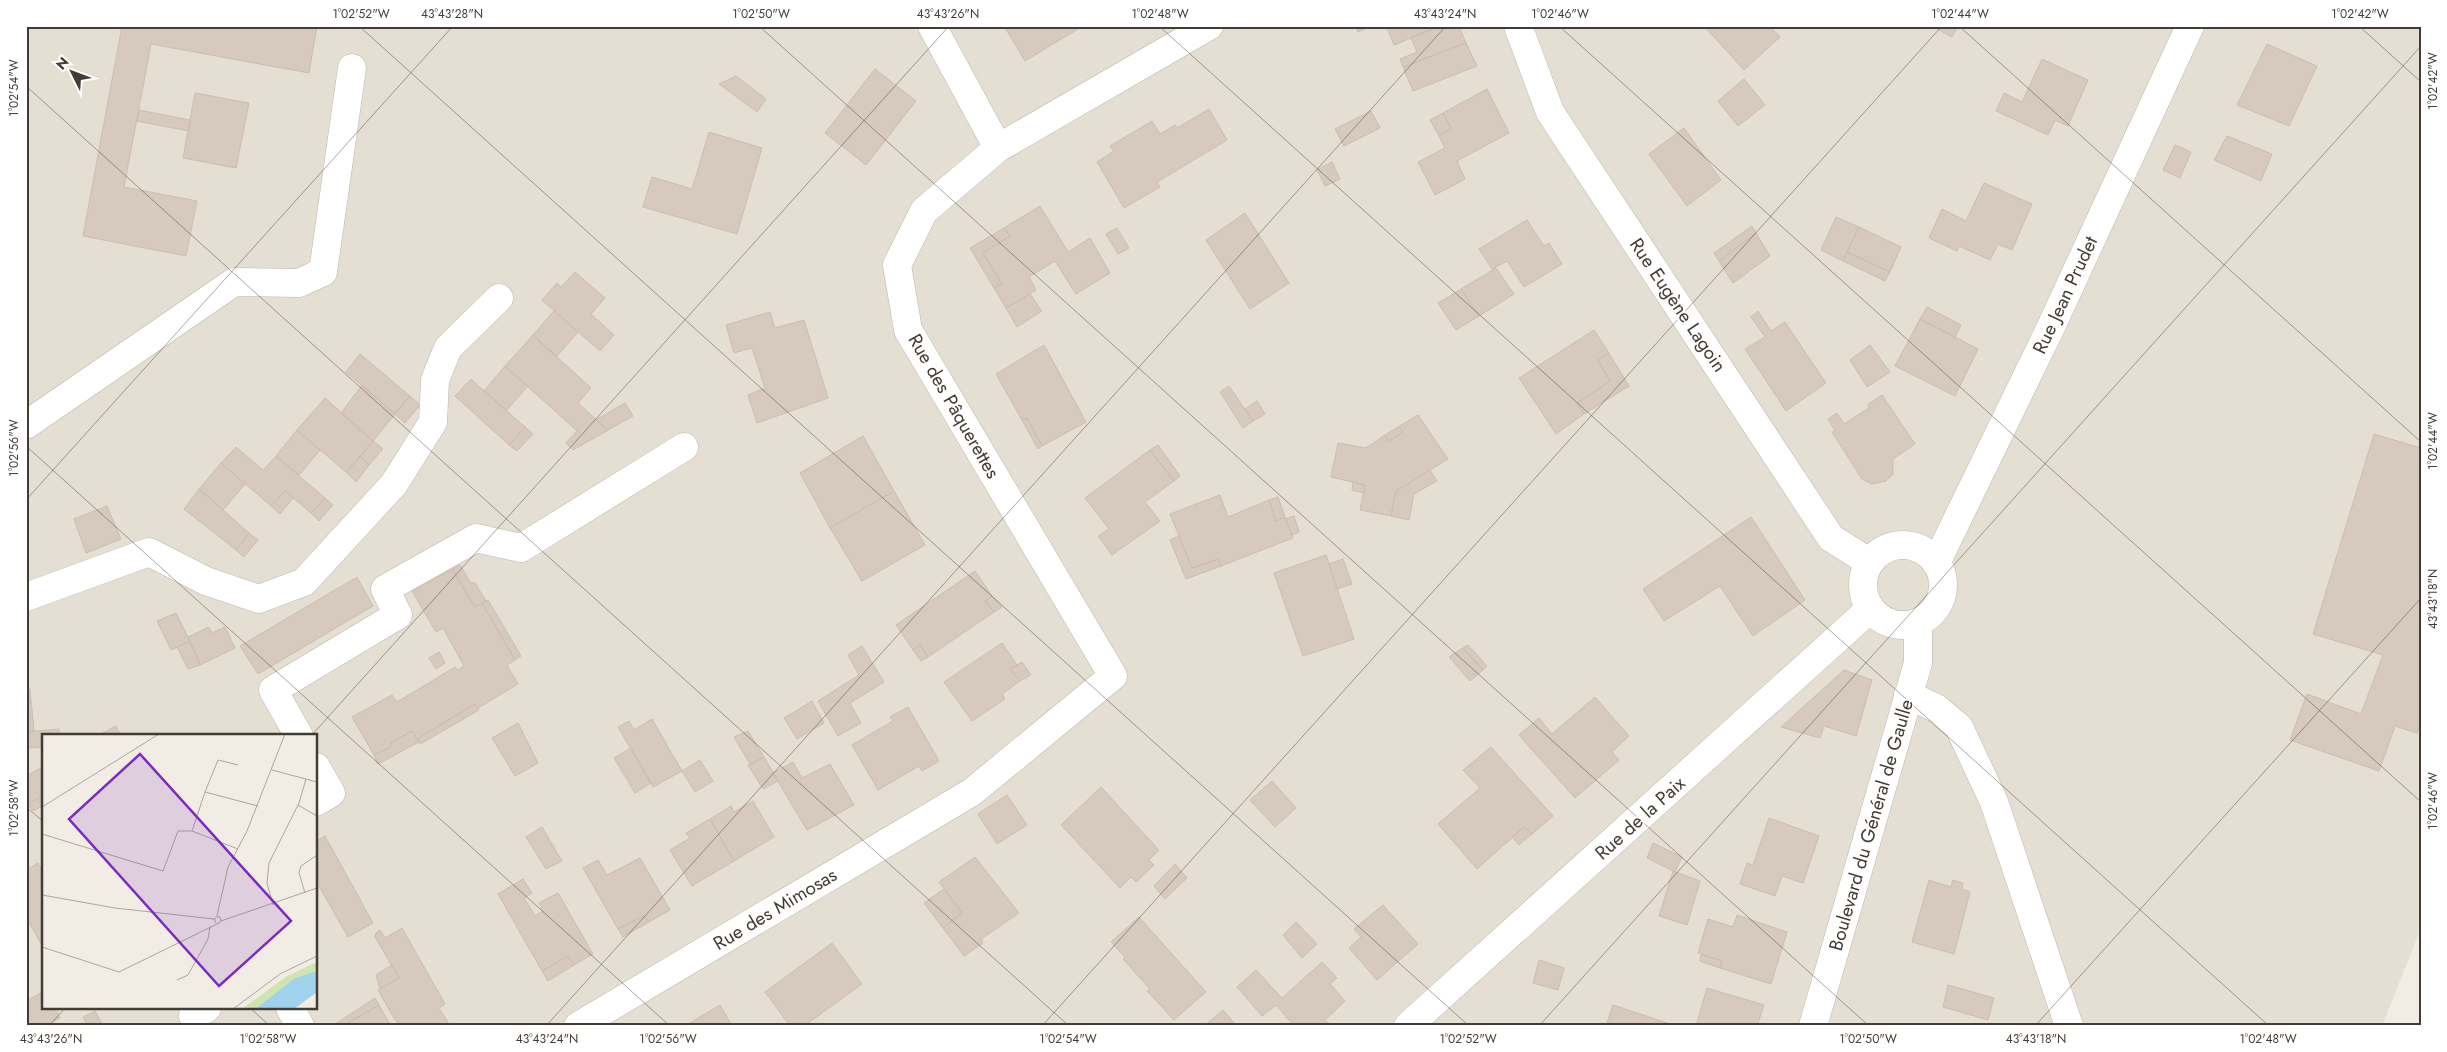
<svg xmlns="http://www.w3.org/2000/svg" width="2447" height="1052" viewBox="0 0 2447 1052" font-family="Jost,sans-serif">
<rect width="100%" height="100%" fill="#f1ece4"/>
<!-- residential -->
<path fill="#e5ded2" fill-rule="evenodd" d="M26,26H2421V928L2382,1026H26ZM44,736H316V1008H44Z"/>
<!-- building -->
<path fill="#d5cabd" stroke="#ccbead" d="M122,26H317L309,73L151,44L124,187L197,201L186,256L83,236Z
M1004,26H1083L1025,61Z
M1356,26H1371L1358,32Z
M1386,26H1440L1394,45Z
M1440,26H1459L1466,43L1403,67L1400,59L1417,52L1411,38Z
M1704,26H1770L1780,37L1744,70Z
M1932,26H1958L1952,37Z
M1466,43L1477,66L1413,91L1403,67Z
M2267,44L2317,66L2289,126L2237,105Z
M2042,59L2088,80L2068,126L2055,120L2048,135L1996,111L2004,93L2022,102Z
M875,69L916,101L866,165L825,133Z
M736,76L766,99L757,112L719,84Z
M1744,79L1765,105L1738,126L1718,101Z
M1487,89L1509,133L1457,161L1465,179L1435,195L1418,162L1445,148L1439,136L1451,128L1443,113Z
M195,93L249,103L236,168L183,158Z
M1209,109L1227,140L1157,182L1160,187L1124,208L1097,162L1114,151L1110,146L1152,121L1160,134L1175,125L1177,128Z
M139,110L190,120L189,131L137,121Z
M1371,111L1380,128L1344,146L1335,129Z
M1443,113L1451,128L1439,136L1430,120Z
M1684,128L1721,180L1687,206L1649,154Z
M709,132L762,148L737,234L643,207L652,177L692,189Z
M2227,136L2272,154L2261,181L2214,160Z
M2175,145L2191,152L2180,178L2163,170Z
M1332,162L1340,179L1325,186L1317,170Z
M1984,183L2032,204L2012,250L1998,244L1990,260L1959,246L1957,251L1929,238L1942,209L1966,221Z
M1040,206L1068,252L1090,238L1110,273L1076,294L1055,261L1029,277L1036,290L1006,308L994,288L1002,284L983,253L1010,236L1004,228Z
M1245,213L1289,283L1250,309L1206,240Z
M1836,217L1859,227L1843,261L1821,250Z
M1527,220L1544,246L1549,243L1562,264L1524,287L1507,261L1492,269L1479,249Z
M1752,226L1756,233L1719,261L1714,253Z
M1859,227L1901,247L1890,272L1847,252Z
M1004,228L1010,236L983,253L1002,284L994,288L970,248Z
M1117,228L1129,248L1118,254L1106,234Z
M1756,233L1770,256L1733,283L1719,261Z
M1847,252L1890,272L1885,281L1843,261Z
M1496,268L1514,294L1479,316L1461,289Z
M575,272L605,298L591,314L614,335L600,351L542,300L557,283L561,287Z
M1461,289L1479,316L1456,330L1438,303Z
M1030,294L1042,311L1017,327L1006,308Z
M1927,307L1961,325L1955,337L1920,319Z
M554,311L578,332L556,357L533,335Z
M1758,311L1771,331L1785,322L1826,383L1786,411L1745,349L1765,337L1751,317Z
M770,312L775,328L804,320L828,398L757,423L748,395L765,388L752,348L734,353L726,325Z
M1920,319L1978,349L1955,396L1895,366Z
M1594,330L1609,353L1598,360L1610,381L1577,403L1584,414L1556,434L1519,378Z
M533,335L591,388L578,403L608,430L573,450L566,443L577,431L505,366Z
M1044,345L1086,422L1042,446L1027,418L1022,420L996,374Z
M1870,345L1890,372L1867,387L1850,360Z
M1609,353L1629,386L1584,414L1577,403L1610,381L1598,360Z
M360,354L410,396L395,414L346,372Z
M505,366L528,386L506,411L484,391Z
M471,379L525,427L509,445L455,396Z
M362,385L395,414L373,441L341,413Z
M1229,386L1253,421L1243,428L1220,392Z
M1882,395L1915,444L1893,459V474L1886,481L1872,484L1862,479L1832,432L1835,431L1828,419L1837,413L1844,424L1869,408L1868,404Z
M410,396L420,405L405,423L395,414Z
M325,398L373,441L346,472L297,430Z
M1257,401L1265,414L1253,421L1245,409Z
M625,403L633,416L608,430L596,420Z
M1418,415L1448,459L1396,491L1391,516L1360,510L1365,485L1331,477L1338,443L1366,448L1385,435L1389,441L1403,432L1398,427Z
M1027,418L1042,446L1038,449L1022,420Z
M525,427L533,434L517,451L509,445Z
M1398,427L1403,432L1389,441L1385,435Z
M297,430L320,450L299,475L276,456Z
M2374,434L2421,448V722L2417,733L2395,726L2379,771L2290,740L2307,694L2361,714L2383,655L2313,634Z
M863,436L894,491L830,528L800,473Z
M373,441L383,449L369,465L360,457Z
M1158,445L1180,476L1174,481L1150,450Z
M236,447L263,470L276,456L325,498L311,513L285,491L271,506L221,463Z
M1150,450L1174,481L1145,502L1160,521L1112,555L1098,536L1109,529L1085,498Z
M360,457L369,465L356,482L346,472Z
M221,463L245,484L223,510L199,489Z
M1430,470L1437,481L1414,494L1409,520L1391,516L1396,491Z
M1353,482L1365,485L1364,493L1352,490Z
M199,489L249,533L236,550L184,509Z
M285,491L293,498L280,514L271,506Z
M894,491L925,545L862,581L830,528Z
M1220,495L1228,517L1269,500L1276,521L1285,517L1293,538L1221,566L1218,559L1192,568L1170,514Z
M1278,497L1285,517L1276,521L1269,500Z
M325,498L333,505L319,521L311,513Z
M107,506L121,539L86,553L74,519Z
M1294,516L1299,532L1292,535L1285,519Z
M1751,517L1805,600L1753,636L1720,586L1664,621L1643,589Z
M249,533L258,540L244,557L236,550Z
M1179,536L1192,568L1218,559L1221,566L1186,579L1170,540Z
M1326,555L1354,639L1303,656L1274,573Z
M1343,559L1352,584L1337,589L1329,564Z
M460,565L470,582L475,583L486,601L475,607L452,569Z
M452,569L475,607L482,603L515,660L507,665L518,684L478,708L475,704L417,739L412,731L392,742L389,748L374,755L352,717L392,695L397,702L455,667L458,670L464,666L443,628L436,632L412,591Z
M975,571L992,596L985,601L994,612L928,657L920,645L913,650L896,625Z
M357,577L373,606L258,674L240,646Z
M992,596L1002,607L994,612L985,601Z
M488,600L521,656L515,660L482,603Z
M176,613L190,641L171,650L157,621Z
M209,627L212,633L225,627L235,648L200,665L188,637Z
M190,641L200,665L188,669L177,647Z
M1002,643L1017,665L1010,669L1020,681L1002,694L1005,699L972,721L944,682Z
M920,645L928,657L921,661L913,650Z
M1468,645L1487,666L1483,670L1463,648Z
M862,646L884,682L850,703L861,723L838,736L818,701L859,675L848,655Z
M1463,648L1483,670L1470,681L1449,657Z
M439,652L445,663L436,669L429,658Z
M1022,662L1031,675L1020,681L1010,669Z
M1844,670L1872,680L1856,736L1824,726L1820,738L1781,727Z
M30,689L31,700L26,701V690Z
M1595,697L1629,736L1612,752L1619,760L1575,798L1519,735L1539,718L1552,734Z
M31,700L34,731L26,732V701Z
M812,701L824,723L797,739L784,718Z
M475,704L479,710L420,744L417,739Z
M908,707L939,761L922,771L919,766L878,790L852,745L893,721L890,717Z
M652,719L682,771L653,787L618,727L629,721L634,730Z
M518,723L538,763L515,776L492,738Z
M116,726L121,736H96L99,735Z
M59,729V736H44V747L26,748V732Z
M412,731L419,742L378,764L374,755L389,748L392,742Z
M748,731L764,757L750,764L734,737Z
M1491,747L1553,816L1532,834L1524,827L1477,869L1438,824L1480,788L1463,770Z
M631,748L651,783L635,793L614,758Z
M764,757L778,781L763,789L748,765Z
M700,760L713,781L695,792L682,771Z
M793,762L802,778L830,764L854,805L807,830L773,773Z
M44,766V795L26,805V776Z
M1272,781L1296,808L1275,827L1250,800Z
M1101,787L1159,850L1149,860L1154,865L1136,882L1131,877L1120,888L1061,825Z
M44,795V805L33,811L28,804Z
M1007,795L1027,825L997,844L978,814Z
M753,801L774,837L734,861L710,819L731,806L734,812Z
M1769,818L1819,836L1803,883L1782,876L1775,896L1740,884L1747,863L1753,865Z
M710,819L734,861L692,886L670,850L690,838L686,833Z
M542,827L562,861L546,869L526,837Z
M1524,827L1532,834L1519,845L1512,837Z
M325,836L373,923L348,937L316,881V841Z
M1653,843L1682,857L1675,872L1647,858Z
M975,857L1019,913L981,939L983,943L964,956L943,928L962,913L939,882Z
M640,858L670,910L649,922L644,916L618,929L583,868L598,860L607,875Z
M38,863L44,874V949L26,917V870Z
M1175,864L1187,878L1165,899L1154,886Z
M1673,871L1700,881L1687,925L1659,916Z
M523,879L532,893L524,898L535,916L543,911L539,903L558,893L593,954L574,965L568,956L542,971L498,894Z
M1929,880L1951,887L1953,880L1963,883L1962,889L1970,892L1954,954L1912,942Z
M944,889L962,913L943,928L924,903Z
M1383,905L1418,944L1377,980L1349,948L1361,937L1354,929Z
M1737,915L1787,932L1771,984L1720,968L1722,961L1698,953L1708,919L1733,927Z
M644,916L649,922L623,937L618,929Z
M1139,917L1206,992L1174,1020L1147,991L1150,989L1123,959L1125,957L1111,942Z
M1296,922L1317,944L1302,958L1283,935Z
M402,928L445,1004L439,1008L449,1024L447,1026H401L395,1020L378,990L399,978L375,937L376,933L380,930L385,938Z
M832,943L862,984L804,1026H790L765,992Z
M1701,955L1722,961L1720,968L1700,961Z
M568,956L574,965L548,981L542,971Z
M1539,960L1564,968L1558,990L1533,983Z
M1322,962L1337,978L1330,984L1345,1001L1325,1020L1328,1023L1326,1026H1294L1276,1005L1262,1016L1237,987L1256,970L1282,998Z
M392,965L399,978L380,989L376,975Z
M1948,985L1994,998L1988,1020L1943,1007Z
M1707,988L1764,1005L1757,1026H1696Z
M44,991V1008H55L60,1018L46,1026H26V1001Z
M375,998L379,1005L343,1026H332Z
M379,1005L391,1026H343L352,1020Z
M720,1005L732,1026H685Z
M1613,1005L1676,1026H1606Z
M1223,1010L1237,1026H1204Z
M95,1011L103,1026H88L83,1017Z"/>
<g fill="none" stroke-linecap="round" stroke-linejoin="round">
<!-- minor casing -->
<g stroke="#bfb6aa" stroke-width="29">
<path id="minor" d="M932,26L998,148
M1518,26L1550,112L1831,538L1869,562
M26,425L234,282L299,283L323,272L352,68
M1863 585a40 40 0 1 1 80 0a40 40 0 1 1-80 0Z
M1936,563L2049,331L2190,26
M26,597L149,552L206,581L259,599L304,582L394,484L433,422L435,380L448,348L499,298
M1908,695L1936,708L1959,727L1994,802L2069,1026
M299,736L273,690L398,615L385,589L476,538L521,548L684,447
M316,767L331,793L316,802
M290,1008L300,1026
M193,1016L207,1008
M578,1026L972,792L1113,676L908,330L897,265L924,211L998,148L1209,26
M1408,1026L1870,609
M1813,1026L1918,663V622"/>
</g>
<!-- minor -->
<use href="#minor" stroke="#fff" stroke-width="28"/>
</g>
<!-- ticks -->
<path fill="none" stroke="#433c34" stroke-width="1" stroke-opacity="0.45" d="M359,26L1469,1026M759,26L1869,1026M1159,26L2269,1026M1559,26L2421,802M1959,26L2421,442M2359,26L2421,82M26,86L1069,1026M26,446L670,1026M26,500L453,26M311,736L949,26M26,807L44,822M250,1008L270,1026M49,1026L65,1008M546,1026L1446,26M1042,1026L1942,26M1539,1026L2421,46M2035,1026L2421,598"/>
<g text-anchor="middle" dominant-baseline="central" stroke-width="4.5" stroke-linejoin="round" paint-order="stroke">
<!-- street labels -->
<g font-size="19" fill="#433c34" stroke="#fff">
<text transform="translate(2065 295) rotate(-65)">Rue Jean Prudet</text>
<text transform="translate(1678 305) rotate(56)">Rue Eugène Lagoin</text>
<text transform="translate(954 406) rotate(60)">Rue des Pâquerettes</text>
<text transform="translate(1640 818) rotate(-42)">Rue de la Paix</text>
<text transform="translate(1871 825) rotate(-74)">Boulevard du Général de Gaulle</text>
<text transform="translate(775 909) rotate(-31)">Rue des Mimosas</text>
</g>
</g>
<!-- overview -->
<g transform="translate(42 734)">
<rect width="275" height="275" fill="#f1ece4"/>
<path d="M275,228V237L253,244L213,275H200L245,242Z" fill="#cfe4ae"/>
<path d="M275,237V258L252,275H213L253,244Z" fill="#a1d2ec"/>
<path fill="none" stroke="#aba69e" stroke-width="1" d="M230,36L275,48M163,58L176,26L196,31M256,71L275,82M0,73L117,0M150,97L163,58L216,72M0,100L121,137L136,97H150L196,115M263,159L257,139L259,132L275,121M0,161L73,174L172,185M231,171L225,149L227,129L257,69L264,45M175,182L186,133L205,97L243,0M179,187L275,154M0,213L77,238L177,189L179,186L177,182L172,185L174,189M135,246L146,241L166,205L168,193M191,275L238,240L275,222"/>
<path fill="#7b2cbf" fill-opacity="0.15" stroke="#7b2cbf" stroke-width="2.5" d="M98,20L249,187L177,252L27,85Z"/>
<rect width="275" height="275" fill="none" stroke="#433c34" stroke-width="2.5"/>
</g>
<!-- border -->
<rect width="2447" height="1052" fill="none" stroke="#ffffff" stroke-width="55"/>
<!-- north arrow -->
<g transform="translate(72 72) rotate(312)" stroke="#ffffff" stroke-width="4" paint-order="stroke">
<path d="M0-4L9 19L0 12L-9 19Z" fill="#433c34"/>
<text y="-8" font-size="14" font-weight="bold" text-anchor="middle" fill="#433c34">N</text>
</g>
<rect x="28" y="28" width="2392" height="996" fill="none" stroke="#433c34" stroke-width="2"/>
<g font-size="12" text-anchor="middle" fill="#433c34">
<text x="361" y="18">1°02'52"W</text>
<text x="452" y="18">43°43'28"N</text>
<text x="761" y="18">1°02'50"W</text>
<text x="948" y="18">43°43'26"N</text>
<text x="1160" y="18">1°02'48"W</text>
<text x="1445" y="18">43°43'24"N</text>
<text x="1560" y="18">1°02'46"W</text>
<text x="1960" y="18">1°02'44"W</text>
<text x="2360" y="18">1°02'42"W</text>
<text transform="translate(2433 81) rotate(-90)" y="4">1°02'42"W</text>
<text transform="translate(14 88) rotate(-90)" y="4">1°02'54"W</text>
<text transform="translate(2433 441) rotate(-90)" y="4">1°02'44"W</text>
<text transform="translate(14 448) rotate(-90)" y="4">1°02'56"W</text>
<text transform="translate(2433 599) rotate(-90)" y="4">43°43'18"N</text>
<text transform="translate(2433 801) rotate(-90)" y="4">1°02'46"W</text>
<text transform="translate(14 808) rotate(-90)" y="4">1°02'58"W</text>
<text x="51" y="1043">43°43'26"N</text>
<text x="268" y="1043">1°02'58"W</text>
<text x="547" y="1043">43°43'24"N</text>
<text x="668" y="1043">1°02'56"W</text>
<text x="1068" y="1043">1°02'54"W</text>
<text x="1468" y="1043">1°02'52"W</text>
<text x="1868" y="1043">1°02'50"W</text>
<text x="2036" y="1043">43°43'18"N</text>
<text x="2268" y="1043">1°02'48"W</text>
</g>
</svg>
